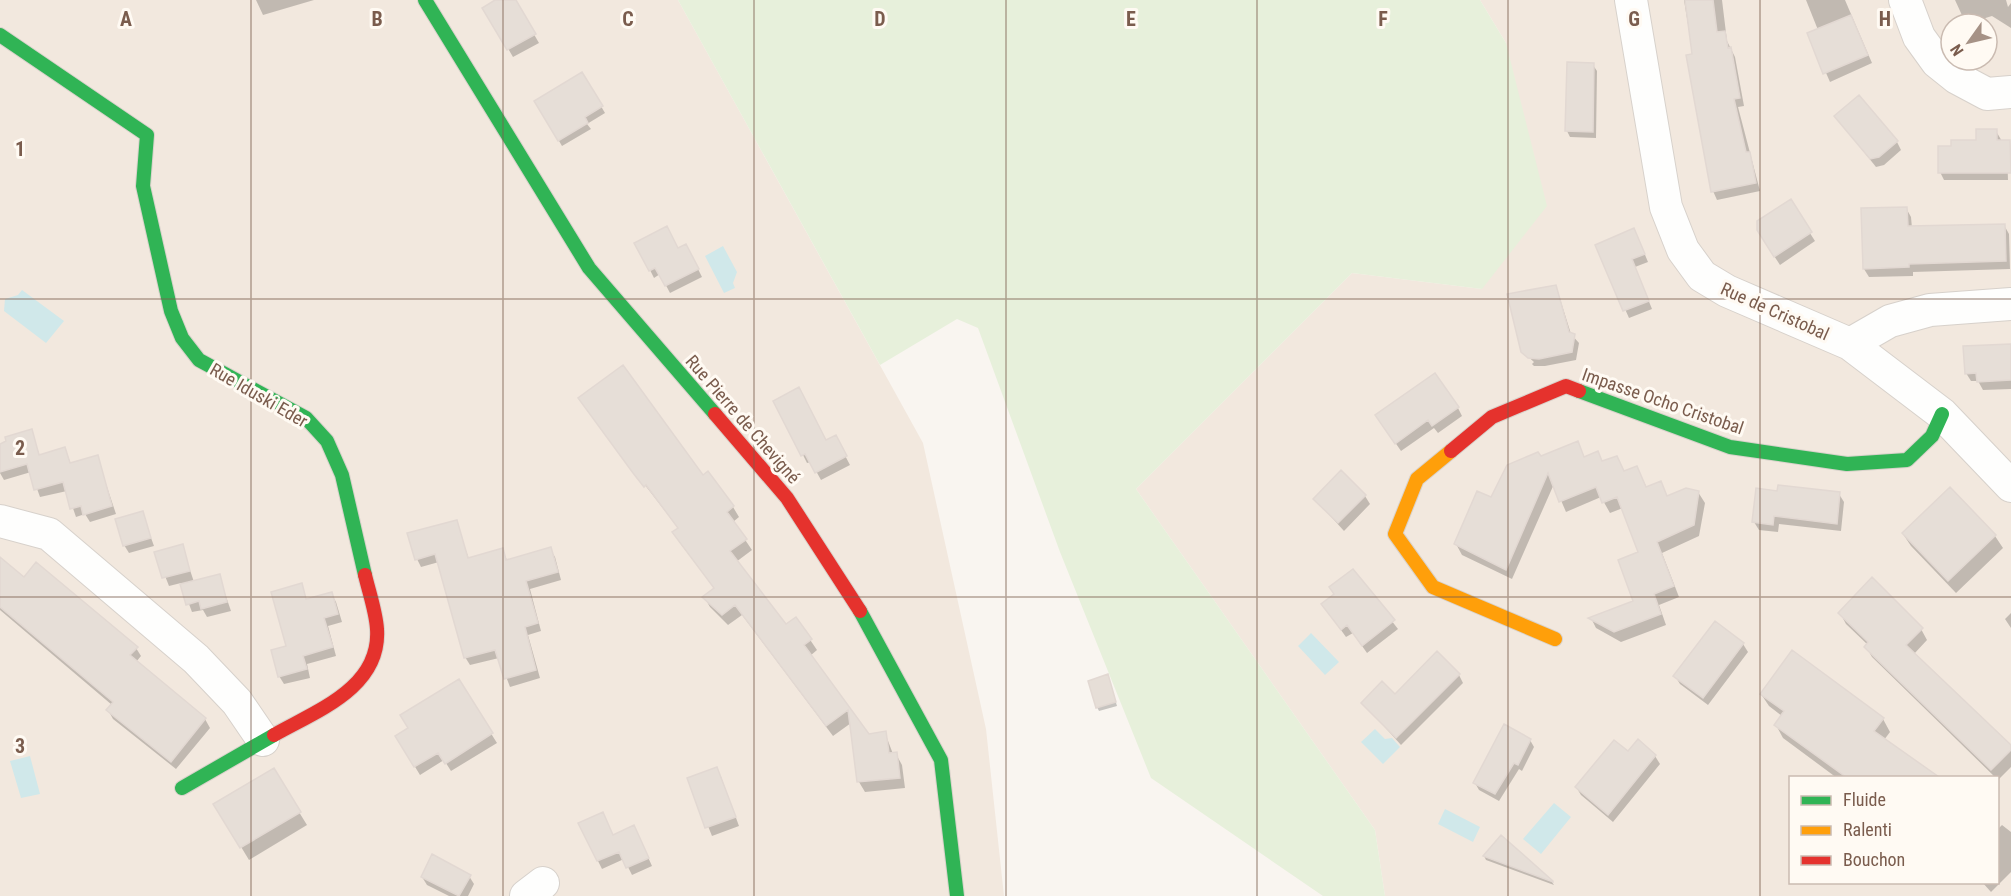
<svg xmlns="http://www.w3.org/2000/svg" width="2011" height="896" viewBox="0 0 2011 896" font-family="'Roboto Condensed',sans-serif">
<rect width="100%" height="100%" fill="#f9f5f0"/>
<!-- residential -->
<path fill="#f2e8de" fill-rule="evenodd" d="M0,0H678L923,443L986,729L1004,896H0Z
M1480,0H2011V896H1385L1375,830L1136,489L1352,273L1482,289L1506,43ZM1951,24H1987V60H1951ZM1790,778H1998V882H1790Z"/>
<!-- green -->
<path fill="#e7f0db" d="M678,0H1480L1506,43L1547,206L1482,289L1352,273L1136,489L1375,830L1385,896H1323L1151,778L1060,552L978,328L957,319L880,365Z"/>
<!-- water -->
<path fill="#d0e8ea" d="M723,246L737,272L733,283L735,288L724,293L705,256Z
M22,290L64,321L46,343L4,311L5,299L18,295Z
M1311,633L1339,662L1325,675L1298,646Z
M1375,729L1385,739L1392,738L1400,747L1383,764L1361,742Z
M30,756L40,794L21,798L10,761Z
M1554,803L1571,817L1541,854L1523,839Z
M1445,809L1480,827L1473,842L1438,824Z"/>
<!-- shadow -->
<path fill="#0003" d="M256,0H314L263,15Z
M498,0H514L539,43L513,57L484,8Z
M1684,0H1722L1727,41L1735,57L1744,106L1738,107L1760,191L1717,200L1713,191L1688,56L1693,55Z
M1806,0H1845L1872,63L1830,82L1809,34L1818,30Z
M1955,0H2006L2008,7L2011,3V28L1992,16L1966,24Z
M1593,65L1597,71L1596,138L1570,137L1567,131Z
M582,74L605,113L587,124L591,129L562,146L536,102Z
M1836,117L1897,142L1901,150L1884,165L1876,167Z
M1996,131L2007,150L2008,180H1944L1940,172L1953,147L1978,142Z
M1790,202L1815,241L1780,265L1763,239Z
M1906,208L1911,217L1912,228L2004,225L2009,234L2010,269L1913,272V276L1869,277L1864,269Z
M1638,238L1648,262L1635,267L1652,309L1629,318L1597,246Z
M678,250L690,253L702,277L670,293L660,274L654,278L650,270Z
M1556,286L1571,334L1579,343L1576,360L1545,366H1534L1527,359L1532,364L1534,362L1523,352Z
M2011,345V389L1983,390L1978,381H1971L1966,373Z
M1458,408L1462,416L1438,433L1434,428L1401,451L1377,416Z
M586,409L702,477L733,507L739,517L733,522L752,550L736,562L785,626L796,619L817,650L810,656L869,735L885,733L893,754H896L902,765L905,788L865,792L859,782L851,723L833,736L742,615L728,625L710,607L704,597L715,589L680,543L674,533L679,529Z
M31,431L40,456L65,449L71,464L97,457L116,514L90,522L85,514L76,517L67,491L40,497L31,472L4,480L0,473V445Z
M826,442L840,446L850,465L821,480L811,462L807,463L803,455Z
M1577,443L1585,458L1597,453L1603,463L1624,473L1637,468L1647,488L1660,483L1668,498L1698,492L1705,503L1699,536L1662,553L1679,597L1659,605L1666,625L1621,642L1596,628L1591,618L1635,602L1640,553L1623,508L1610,513L1601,497L1566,512L1554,484L1512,579L1462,555L1456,544L1492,499L1540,458Z
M1778,492L1839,494L1844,502L1841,531L1779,524L1778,532L1759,530L1754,522Z
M1365,496L1370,504L1344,531L1315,499Z
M142,513L154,546L129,553L124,545Z
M456,522L469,559L502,550L508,562L550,549L555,557L561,580L530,589L541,631L528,635L540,678L510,687L499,658L470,665L465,657L439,562L421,567L417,559Z
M1903,534L1995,536L2003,548L1956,593L1911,546Z
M182,546L194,582L219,576L231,611L207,617L203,610L192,612L181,583L169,586L156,553Z
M0,559L24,579L136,648L141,656L136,662L205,719L210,728L176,769L113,719L108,710L112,705L0,610Z
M1353,571L1398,629L1367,653L1353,633L1346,637L1328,612L1335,595Z
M301,585L307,600L331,593L336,602L342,622L328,626L336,656L307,664L310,678L284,684L279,676Z
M1840,613L1921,629L1927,640L1914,654L2011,747V767L1998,780L1872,657L1866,647L1868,645L1846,624Z
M2011,613V628L2005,619Z
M1743,644L1748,652L1708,705L1680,684L1675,676Z
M1459,675L1463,683L1401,745L1363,703Z
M1109,680L1117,706L1099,711L1097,707Z
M458,681L497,743L451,771L444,760L420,775L397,737L410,729Z
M1761,694L1883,719L1890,732L1884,740L1936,778H1837L1783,738L1776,725L1782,716L1769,706Z
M1530,740L1534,747L1522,771L1519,769L1499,801L1479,790L1475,783Z
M1628,754L1655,756L1660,764L1613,822L1581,795L1576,787Z
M273,770L307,825L249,860L215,804Z
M721,777L739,826L712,836L689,779Z
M2002,825L2011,832V872L1991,892L1982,882H1998V829Z
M638,835L652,866L632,875L624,859L602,869L598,861L613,836Z
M1501,837L1552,882L1554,885L1486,860L1484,856Z
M469,876L474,884L468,896H449L427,885L422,877Z"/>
<!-- building -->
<path fill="#e6ded7" stroke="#e2d8d2" stroke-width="1.5" d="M495,0H516L536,34L507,50L482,8Z
M1685,0H1713L1717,32L1725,31L1728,48L1731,47L1740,98L1734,99L1746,152H1750L1756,183L1711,192L1686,55L1692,54Z
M1851,15L1868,55L1823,74L1807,33Z
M1567,62L1594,63L1593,132L1565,131Z
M582,72L603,106L585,117L588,123L558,141L534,101Z
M1859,95L1898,141L1879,157L1870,159L1834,116Z
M1976,129H1997V140H2010L2011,173H1938V146H1951V140H1976Z
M1791,199L1812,232L1774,257L1757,230V221Z
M1907,207L1908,226L2005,224L2006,261L1909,264V267L1863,269L1861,208Z
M667,226L678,248L686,244L699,269L665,286L655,268L649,271L634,243Z
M1634,228L1645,254L1632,259L1649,301L1623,311L1595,245Z
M1556,285L1569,332L1575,334L1572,352L1539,359L1528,358L1521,352L1507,294Z
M2011,344V380L1977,382L1976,373L1965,374L1963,346Z
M623,365L703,475L708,471L734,506L727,512L747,539L730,551L786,624L796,617L812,639L804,645L869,734L886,731L889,753L897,752L900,778L857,782L848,710L826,726L735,605L722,615L702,597L714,588L672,532L678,528L646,485L644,487L633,473L578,398Z
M1435,373L1459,407L1432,426L1428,420L1395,444L1375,415Z
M799,387L826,440L836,435L847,456L815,473L805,454L801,456L773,401Z
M32,429L39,455L65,447L70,463L98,455L112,506L83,515L81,506L70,509L63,482L34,490L27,464L0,472V444L6,441L5,437Z
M1578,441L1584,457L1598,451L1602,461L1617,456L1624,471L1637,466L1646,487L1661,481L1667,496L1686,488L1699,491L1694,525L1657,542L1674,586L1654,594L1661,614L1614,632L1588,618L1633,601L1618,560L1638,552L1617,497L1602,503L1596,487L1559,502L1548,473L1506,570L1454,544L1477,491L1491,497L1507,465L1538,452L1541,456Z
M1341,470L1366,495L1338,523L1313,499Z
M1778,485L1840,492L1837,524L1774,516L1773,525L1752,522L1756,488L1777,491Z
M1950,487L1996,535L1948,581L1902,533Z
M143,511L151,538L123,546L115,519Z
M457,520L468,558L503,548L506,560L551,547L558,572L526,581L538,623L525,627L536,670L504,679L495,650L464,658L435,554L415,560L407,533Z
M183,544L190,571L162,578L154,552Z
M0,557L24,577L36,562L138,647L130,655L206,718L171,762L106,710L113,702L0,607Z
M1353,569L1395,620L1362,646L1347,625L1341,630L1321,604L1334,594L1329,587Z
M220,574L227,602L201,609L199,601L186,605L180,584Z
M1872,577L1923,628L1906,645L2011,745V750L1991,770L1864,647L1868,642L1838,613Z
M302,583L306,599L332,592L338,614L324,618L333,647L303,656L307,669L278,677L271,650L286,646L271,592Z
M1715,621L1744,643L1703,698L1673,676Z
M1792,650L1884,718L1874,731L1939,777H1846L1774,725L1784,711L1760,694Z
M1437,651L1460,674L1396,738L1361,703L1382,681L1395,694Z
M1108,674L1116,702L1096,708L1088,681Z
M459,679L493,733L445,764L438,753L414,767L395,736L408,728L400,715Z
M1504,724L1531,739L1518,765L1514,763L1495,794L1473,783Z
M1638,739L1656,755L1608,815L1575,787L1614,740L1628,751Z
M717,767L736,817L705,828L687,778Z
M274,768L301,812L240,848L213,804Z
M603,812L613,835L634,825L649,858L626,868L619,852L597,861L578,823Z
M1501,835L1553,881V882L1483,856Z
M432,854L471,875L459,896L421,877Z"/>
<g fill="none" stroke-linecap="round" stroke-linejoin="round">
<!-- street casing -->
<g stroke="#d7d1cb" stroke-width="34">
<path id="street" d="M1631,0L1666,207L1683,250L1702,276L1727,291L1850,344L1942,414L2011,486
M1905,0L1919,37L1937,62L1957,78L1987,94L2011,92
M1850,344L1890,321L1930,310L2011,304
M0,521L49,534L196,659L237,702L263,740
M526,896L543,883"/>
</g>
<!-- fast casing -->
<g stroke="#d9d2cb" stroke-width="16">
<path id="fast" d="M425,0L589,268L715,414
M0,35L147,135L143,186L171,311L182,338L199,360L306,418L327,441L342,475L365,575
M1579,391L1730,447L1847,464L1907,460L1932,436L1942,414
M860,611L941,760L957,896
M182,788L274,735"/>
</g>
<!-- slow casing -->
<g stroke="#d9d2cb" stroke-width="16">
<path id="slow" d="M1451,451L1417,479L1395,534L1433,587L1555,639"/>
</g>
<!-- jam casing -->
<g stroke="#d9d2cb" stroke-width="16">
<path id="jam" d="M715,414L787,498L860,611
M1451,451L1492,417L1566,386L1579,391
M274,735C316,711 381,688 377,629C376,612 369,592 365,575"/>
</g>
<!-- street -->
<use href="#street" stroke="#fefefd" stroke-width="32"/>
<!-- fast -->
<use href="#fast" stroke="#30b455" stroke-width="14"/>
<!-- slow -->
<use href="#slow" stroke="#ff9f0a" stroke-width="14"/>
<!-- jam -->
<use href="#jam" stroke="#e5322d" stroke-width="14"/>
</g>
<!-- grid -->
<path fill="none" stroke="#7a5c4d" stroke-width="1.5" stroke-opacity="0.55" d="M251,0V896M503,0V896M754,0V896M1006,0V896M1257,0V896M1508,0V896M1760,0V896M0,299H2011M0,597H2011"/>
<g text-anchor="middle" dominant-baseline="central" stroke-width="6" stroke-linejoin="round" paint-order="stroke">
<!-- street labels -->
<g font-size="18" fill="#7a5c4d" stroke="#fffaf3">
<text transform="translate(1775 311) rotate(24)">Rue de Cristobal</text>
<text transform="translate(259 395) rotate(30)">Rue Iduski Eder</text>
<text transform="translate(1663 401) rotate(19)">Impasse Ocho Cristobal</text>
<text transform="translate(743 419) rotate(49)">Rue Pierre de Chevigné</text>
</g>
</g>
<g font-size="20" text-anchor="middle" font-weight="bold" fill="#7a5c4d" stroke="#fffaf3" stroke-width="6" stroke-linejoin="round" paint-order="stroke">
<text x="126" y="26">A</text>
<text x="377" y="26">B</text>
<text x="628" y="26">C</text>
<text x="880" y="26">D</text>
<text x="1131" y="26">E</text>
<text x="1383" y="26">F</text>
<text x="1634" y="26">G</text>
<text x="1885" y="26">H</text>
<text x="20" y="156">1</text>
<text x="20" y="455">2</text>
<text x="20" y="753">3</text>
</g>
<!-- legend -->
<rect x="1789" y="776" width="210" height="108" fill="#fffaf3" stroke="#cabbb1" stroke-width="1.5"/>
<rect x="1801" y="796" width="30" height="9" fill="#30b455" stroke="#cabbb1" stroke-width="1.5"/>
<text x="1843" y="806" font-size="18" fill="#7a5c4d">Fluide</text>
<rect x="1801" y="826" width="30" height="9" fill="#ff9f0a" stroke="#cabbb1" stroke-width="1.5"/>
<text x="1843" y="836" font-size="18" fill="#7a5c4d">Ralenti</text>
<rect x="1801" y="856" width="30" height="9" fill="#e5322d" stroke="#cabbb1" stroke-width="1.5"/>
<text x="1843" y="866" font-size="18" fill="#7a5c4d">Bouchon</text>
<!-- north arrow -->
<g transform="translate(1969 42) rotate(236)"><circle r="28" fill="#fffaf3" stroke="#cabbb1" stroke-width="1.5"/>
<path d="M0-4.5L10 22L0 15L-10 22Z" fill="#a69286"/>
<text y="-9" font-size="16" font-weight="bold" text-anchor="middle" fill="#7a5c4d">N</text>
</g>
</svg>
